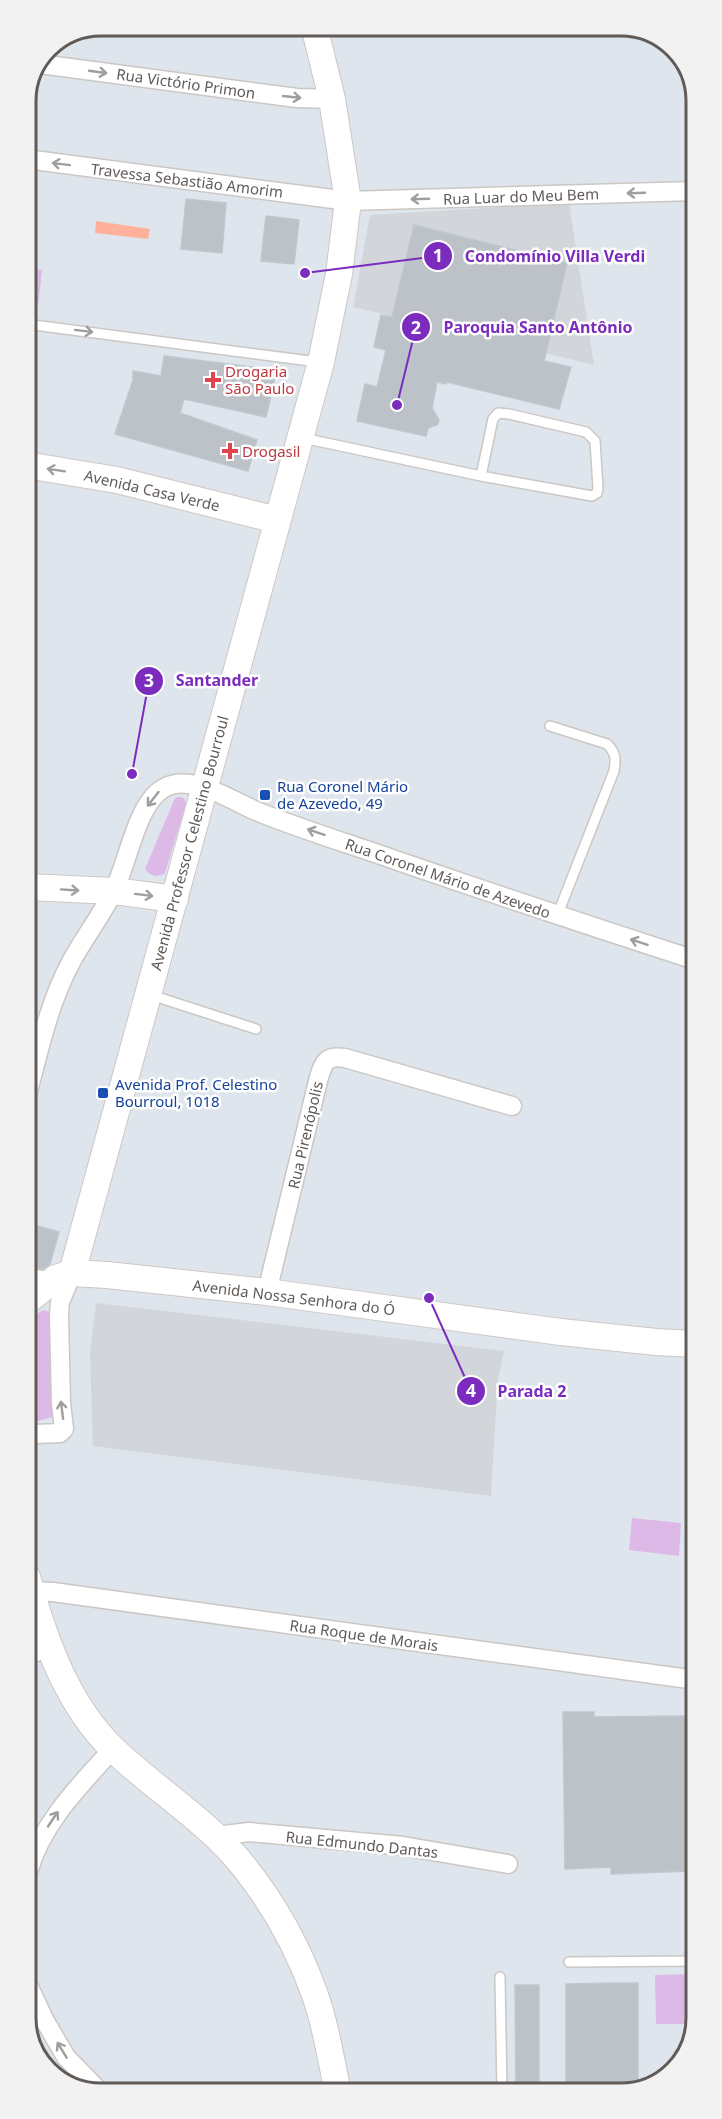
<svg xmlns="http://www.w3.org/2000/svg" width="722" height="2119" viewBox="0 0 722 2119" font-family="'Noto Sans',sans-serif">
<rect width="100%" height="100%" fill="#dfe5ec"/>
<!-- industrial -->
<path fill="#d2d6da" d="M569,203L594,365L353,307L370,215Z
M96,1303L504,1351L498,1378L491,1496L93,1446L90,1352Z"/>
<!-- green -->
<path fill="#dcb9e6" d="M26,269L42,270L38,306L26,305Z
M178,797L184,798L186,804L165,873C159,878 149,876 145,869L175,798Z
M43,1310L54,1313L56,1402L52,1417L35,1422H27V1320Z
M632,1518L681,1523L679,1556L629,1550Z
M696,1974V2018L695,2024H656L655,1975Z"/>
<!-- water -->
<path fill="#ffb19c" d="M96,221L150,229L148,239L95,233Z"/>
<!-- building -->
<path fill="#bcc2c7" stroke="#bdc8d1" stroke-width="1.5" d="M186,199L226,203L222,253L181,249Z
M266,216L299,220L294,264L261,261Z
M414,225L567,263L544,361L571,367L559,409L447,382L446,384L437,382L432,408L439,420L437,425L428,428L426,436L357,421L365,384L377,387L386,350L374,347L381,315L392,317Z
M164,356L277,370L266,417L184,399L180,413L257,440L248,471L115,434L133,380V371L161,376Z
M27,1223L59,1232L50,1264L43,1269L27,1266Z
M563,1712H594V1717L687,1716L690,1871L611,1874V1867L565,1869Z
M615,1983H638V2091H566V1984Z
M515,1985H539V2091L516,2092Z"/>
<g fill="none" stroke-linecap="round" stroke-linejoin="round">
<!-- lane casing -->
<g stroke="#cbc7c3" stroke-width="12">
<path id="lane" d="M26,324L318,362
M303,438L481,476L592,496L597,493L598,488L595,441L586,432L509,414L498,413L493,419L481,476
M550,726L607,744C616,753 616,759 614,771L557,916
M151,995L256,1029
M27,1273L50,1277
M695,1534H696
M569,1962L696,1961
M500,1977L502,2092"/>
</g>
<!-- street casing -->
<g stroke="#cbc7c3" stroke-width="21">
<path id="street" d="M40,64L297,98L332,99
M26,159L348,201L694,191
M27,1095C39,1050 49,1003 71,962C84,938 101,916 113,892C128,865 136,803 164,788C192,772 235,803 261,813C306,831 353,845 398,861C497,895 596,928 695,960
M267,1292L319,1077C324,1062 326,1055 345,1058L512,1106
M27,1432L35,1434L60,1433L64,1429L61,1403L59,1315L60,1302L72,1273
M31,1591L53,1592L696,1680
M28,1656L49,1645
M216,1836L249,1832L403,1846L508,1864
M28,1872C42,1823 79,1786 113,1749
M28,1985L45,2021L66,2057L101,2093"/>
</g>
<!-- secondary casing -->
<g stroke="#cdc7c3" stroke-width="28">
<path id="secondary" d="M26,465L117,480L277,520
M27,887L114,891L175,899
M72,1273L321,362L339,274L348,201L332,99L314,26
M27,1301L56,1278L72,1273L107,1275L267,1292L561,1332L656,1342L696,1344
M27,1577C44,1639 67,1705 114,1750C157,1791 208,1821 245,1868C275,1906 299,1950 315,1995C326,2025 331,2061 338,2092"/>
</g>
<!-- lane -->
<use href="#lane" stroke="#fff" stroke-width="9"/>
<!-- street -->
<use href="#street" stroke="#fff" stroke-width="18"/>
<!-- secondary -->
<use href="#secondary" stroke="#fff" stroke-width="26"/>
</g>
<!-- one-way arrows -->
<defs><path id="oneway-shaft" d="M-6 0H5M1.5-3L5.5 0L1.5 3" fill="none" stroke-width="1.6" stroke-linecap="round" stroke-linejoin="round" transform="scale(1.5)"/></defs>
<g stroke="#a09d9b">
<use href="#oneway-shaft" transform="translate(98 72) rotate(8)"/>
<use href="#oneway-shaft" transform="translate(292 97) rotate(6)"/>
<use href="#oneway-shaft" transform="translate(61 164) rotate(-173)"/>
<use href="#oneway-shaft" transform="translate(636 193) rotate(178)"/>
<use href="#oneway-shaft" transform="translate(420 199) rotate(178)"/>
<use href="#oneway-shaft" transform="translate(84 331) rotate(7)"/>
<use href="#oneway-shaft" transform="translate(56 470) rotate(-171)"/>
<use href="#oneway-shaft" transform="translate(153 799) rotate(128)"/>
<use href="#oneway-shaft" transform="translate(316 832) rotate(-161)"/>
<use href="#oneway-shaft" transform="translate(70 890) rotate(4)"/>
<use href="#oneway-shaft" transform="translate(144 895) rotate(7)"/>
<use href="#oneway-shaft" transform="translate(639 942) rotate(-162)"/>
<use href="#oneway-shaft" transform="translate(62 1410) rotate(-97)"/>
<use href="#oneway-shaft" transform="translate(53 1819) rotate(-56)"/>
<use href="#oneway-shaft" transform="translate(62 2050) rotate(-121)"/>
</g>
<!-- markers -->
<g fill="#e0444e" stroke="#fff" stroke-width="2">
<path d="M210 371h6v6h6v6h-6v6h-6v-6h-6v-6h6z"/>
<path d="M227 442h6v6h6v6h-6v6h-6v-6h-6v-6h6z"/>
</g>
<g fill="#1a4fb4" stroke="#fff" stroke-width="2">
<rect x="259" y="789" width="12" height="12" rx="3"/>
<rect x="97" y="1087" width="12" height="12" rx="3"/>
</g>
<g text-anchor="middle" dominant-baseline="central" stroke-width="5" stroke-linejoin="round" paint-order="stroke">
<!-- street labels -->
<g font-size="15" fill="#615b58" stroke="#fff">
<text transform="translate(186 83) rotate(8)">Rua Victório Primon</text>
<text transform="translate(187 180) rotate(7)">Travessa Sebastião Amorim</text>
<text transform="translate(521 196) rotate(-2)">Rua Luar do Meu Bem</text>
<text transform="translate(152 490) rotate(13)">Avenida Casa Verde</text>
<text transform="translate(189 843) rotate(-75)">Avenida Professor Celestino Bourroul</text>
<text transform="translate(448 878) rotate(19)">Rua Coronel Mário de Azevedo</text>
<text transform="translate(305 1135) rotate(-77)">Rua Pirenópolis</text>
<text transform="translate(294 1297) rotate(7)">Avenida Nossa Senhora do Ó</text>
<text transform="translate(364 1635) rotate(8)">Rua Roque de Morais</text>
<text transform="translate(362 1844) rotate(6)">Rua Edmundo Dantas</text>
</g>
<!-- health labels -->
<g font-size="15" fill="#be3a42" stroke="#fff" text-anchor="start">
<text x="225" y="371">Drogaria<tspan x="225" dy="17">São Paulo</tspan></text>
<text x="242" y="451">Drogasil</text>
</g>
<!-- transit labels -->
<g font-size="15" fill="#164399" stroke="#fff" text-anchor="start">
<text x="277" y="786">Rua Coronel Mário<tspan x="277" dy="17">de Azevedo, 49</tspan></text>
<text x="115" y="1084">Avenida Prof. Celestino<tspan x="115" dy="17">Bourroul, 1018</tspan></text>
</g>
</g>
<!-- crop -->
<path d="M0 0H722V2119H0ZM101 36H621A65 65 0 0 1 686 101V2018A65 65 0 0 1 621 2083H101A65 65 0 0 1 36 2018V101A65 65 0 0 1 101 36Z" fill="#f2f2f2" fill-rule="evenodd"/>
<path fill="none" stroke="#615b58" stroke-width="3" d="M101 36H621A65 65 0 0 1 686 101V2018A65 65 0 0 1 621 2083H101A65 65 0 0 1 36 2018V101A65 65 0 0 1 101 36Z"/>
<!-- callouts -->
<path fill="none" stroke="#7b2cbf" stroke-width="2" d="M305 273L438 256M397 405L416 327M132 774L149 681M429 1298L471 1391"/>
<g fill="#7b2cbf" stroke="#fff" stroke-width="2">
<circle cx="305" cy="273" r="6"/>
<circle cx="397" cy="405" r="6"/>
<circle cx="132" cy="774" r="6"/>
<circle cx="429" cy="1298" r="6"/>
<circle cx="438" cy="256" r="15"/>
<circle cx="416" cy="327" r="15"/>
<circle cx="149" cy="681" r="15"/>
<circle cx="471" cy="1391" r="15"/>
</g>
<g font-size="18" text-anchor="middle" font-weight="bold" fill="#fff">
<text x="438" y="262">1</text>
<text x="416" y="334">2</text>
<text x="149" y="687">3</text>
<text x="471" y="1397">4</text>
</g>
<g font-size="16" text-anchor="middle" font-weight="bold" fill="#7b2cbf" stroke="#fff" stroke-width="5" stroke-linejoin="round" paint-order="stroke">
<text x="555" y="262">Condomínio Villa Verdi</text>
<text x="538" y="333">Paroquia Santo Antônio</text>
<text x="217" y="686">Santander</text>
<text x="532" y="1397">Parada 2</text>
</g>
</svg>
